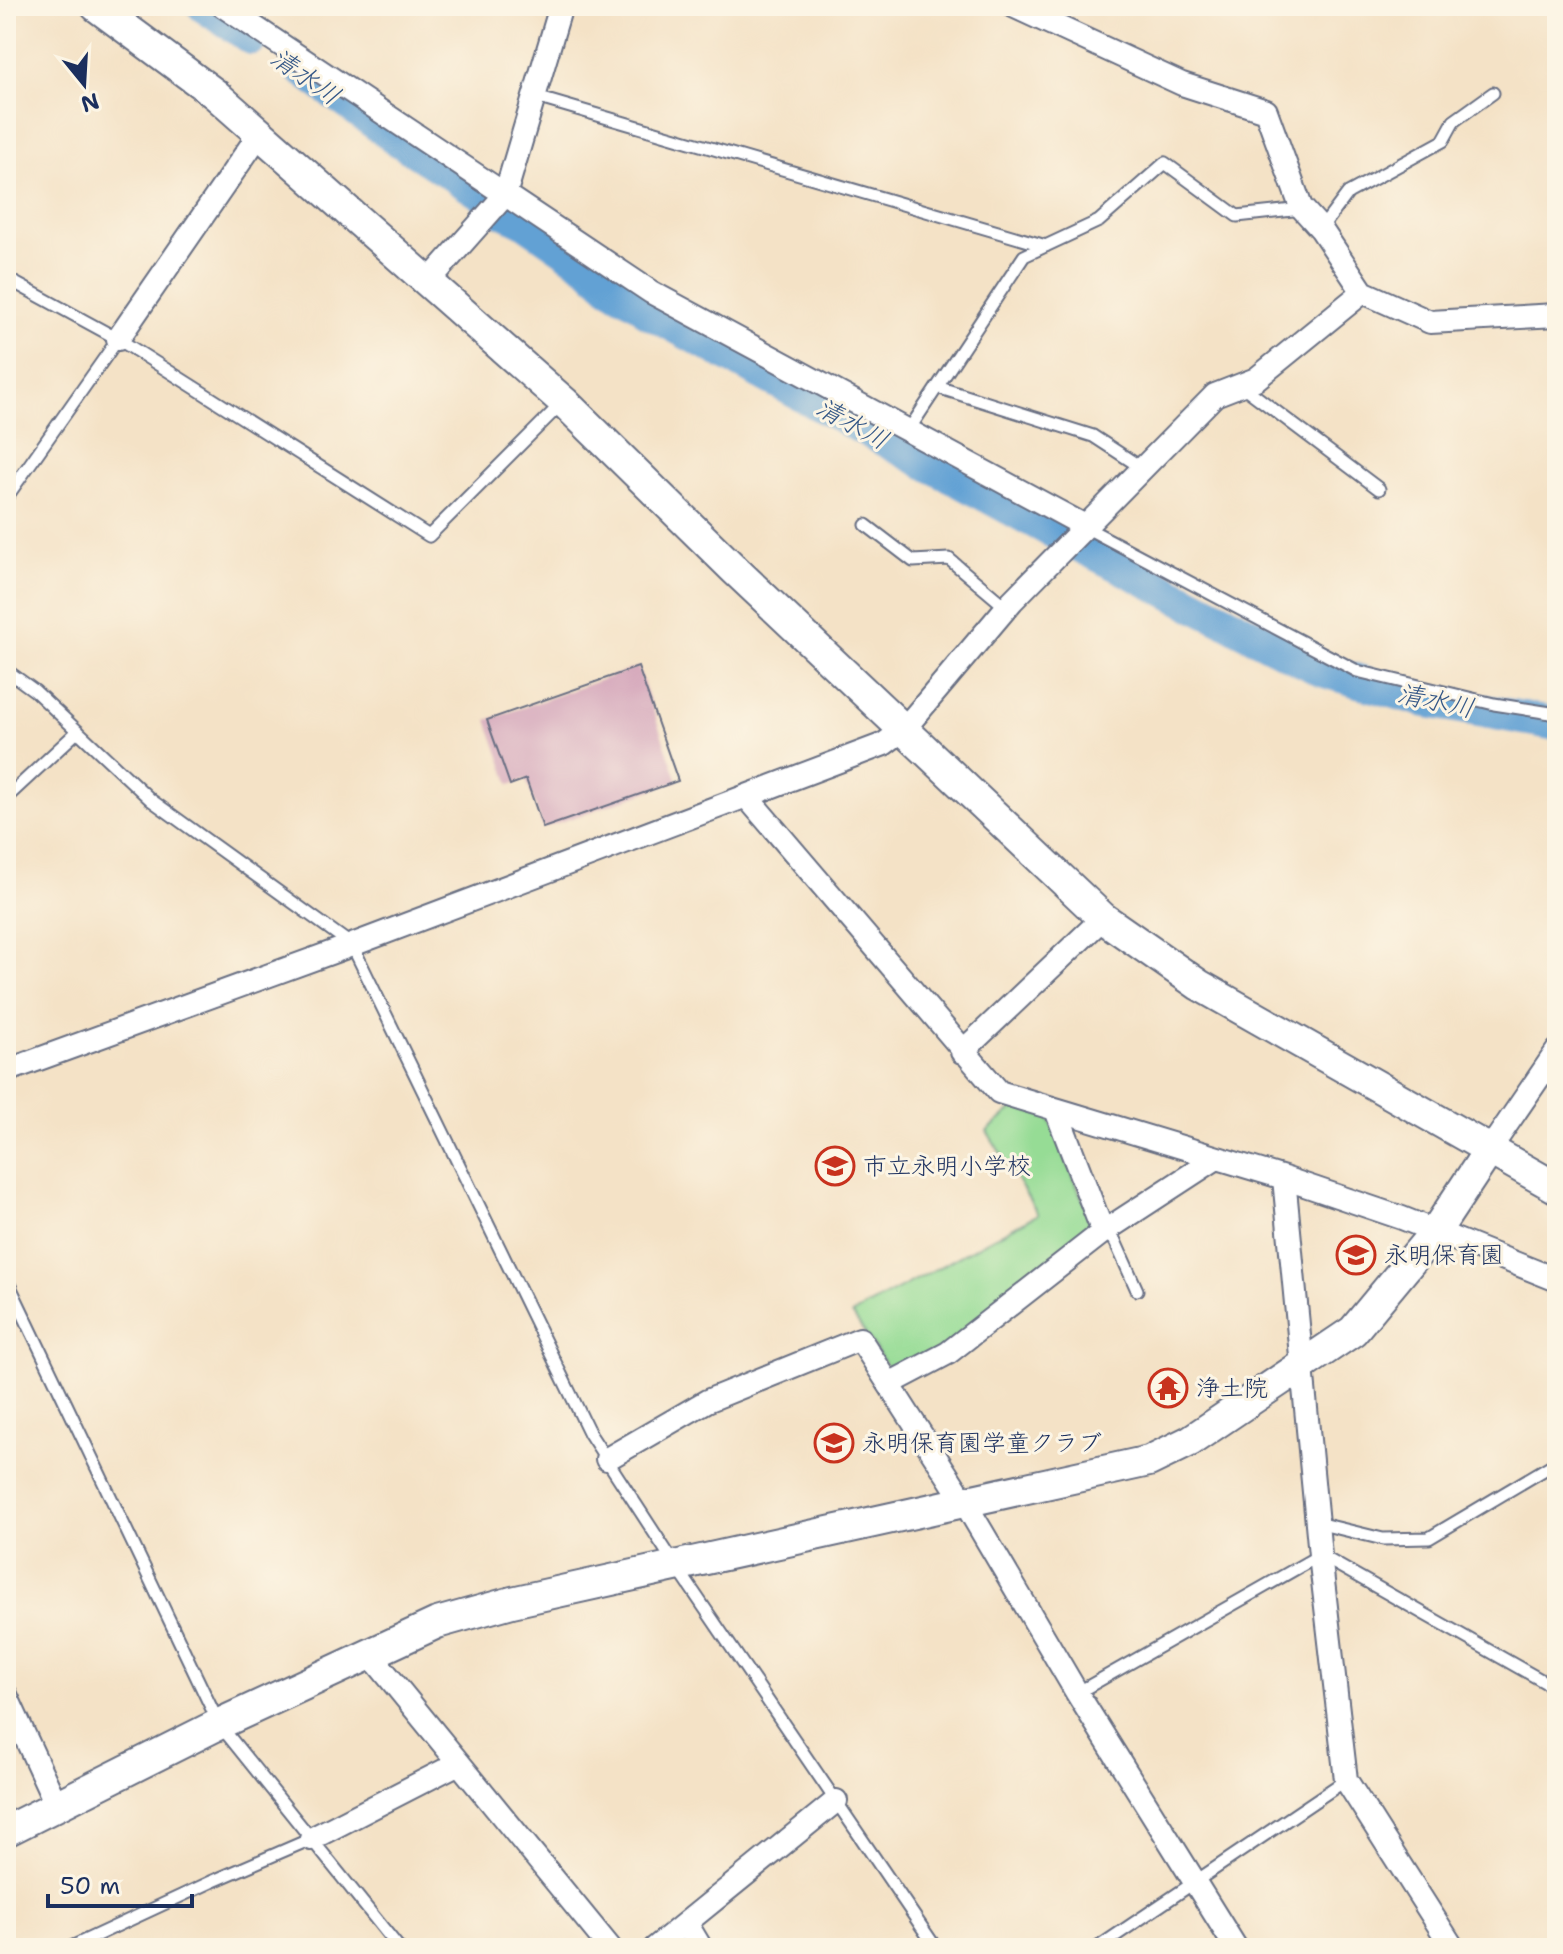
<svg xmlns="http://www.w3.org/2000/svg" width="1563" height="1954" viewBox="0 0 1563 1954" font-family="'Shantell Sans','Klee One',sans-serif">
<rect width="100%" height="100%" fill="#fcf5e5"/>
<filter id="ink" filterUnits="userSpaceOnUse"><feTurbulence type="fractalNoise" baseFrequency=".0125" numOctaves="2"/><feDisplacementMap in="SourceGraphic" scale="16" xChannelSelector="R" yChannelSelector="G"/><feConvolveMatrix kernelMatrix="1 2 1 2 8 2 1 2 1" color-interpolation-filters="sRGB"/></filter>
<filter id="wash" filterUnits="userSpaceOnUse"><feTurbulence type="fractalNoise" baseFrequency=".006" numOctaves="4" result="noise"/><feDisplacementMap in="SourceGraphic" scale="32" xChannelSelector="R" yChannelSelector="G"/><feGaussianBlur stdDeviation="1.8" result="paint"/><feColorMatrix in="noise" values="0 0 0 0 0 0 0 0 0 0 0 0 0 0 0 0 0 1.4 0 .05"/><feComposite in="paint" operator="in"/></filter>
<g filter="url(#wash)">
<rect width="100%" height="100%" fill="#f4e2c6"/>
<!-- green -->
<path fill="#96dc95" stroke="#58867a" stroke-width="2" d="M1014,1108L1049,1117L1093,1225L1091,1233L949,1346L893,1375L852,1314L1038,1214L987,1131Z"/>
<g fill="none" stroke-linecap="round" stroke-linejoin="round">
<!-- river -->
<path stroke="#62a1d4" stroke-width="34" d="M204,6L252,38
M300,68L397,139L481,193L499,209L524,221L589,266L612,287L643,305L649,312L1050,530L1321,670L1422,700L1557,724"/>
</g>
<g id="blocks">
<!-- building -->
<path fill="#d2a1b8" d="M638,667L678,781L543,828L526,779L510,785L487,720Z"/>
</g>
</g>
<g filter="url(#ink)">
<use href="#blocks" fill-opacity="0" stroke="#676e82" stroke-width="2"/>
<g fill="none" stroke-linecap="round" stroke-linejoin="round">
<!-- lane casing -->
<g stroke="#676e82" stroke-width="15">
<path id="lane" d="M536,97L1046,246
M1321,229L1348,193L1443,141L1454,121L1493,93
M6,278L118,339L429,536L563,402
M1241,385L1379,489
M937,387L1093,436L1142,468
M908,431L1024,256L1099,221L1165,163L1237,216L1302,209
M6,498L118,339
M866,525L913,561L949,559L1007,608
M1085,527L1357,671L1494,704L1557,714
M6,670L35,691L151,800L352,945L590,1434L676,1566L936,1948
M6,798L78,731
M1103,1232L1115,1241L1137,1290
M6,1278L219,1724L399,1948
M1317,1523L1383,1539L1429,1538L1557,1462
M1077,1693L1320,1555L1557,1689
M69,1948L211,1882L311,1839
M1097,1948L1346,1780"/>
</g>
<!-- street casing -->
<g stroke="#676e82" stroke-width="26">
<path id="street" d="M223,6L651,292L1085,526
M1013,6L1182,84L1266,111L1301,207L1321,229L1363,292L1430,322L1557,315
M428,282L505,195L561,6
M118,339L260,133
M746,796L999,1092L1284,1178L1402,1218L1557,1280
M962,1052L1103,918
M6,1071L352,945L884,744L904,729L1012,601L1215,395L1256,379L1363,292
M1056,1110L1103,1232
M1492,1146L1557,1051
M1284,1178L1320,1555L1346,1780L1453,1948
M889,1384L948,1353L1103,1232L1215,1159
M607,1459L707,1401L860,1339L965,1503L1077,1693L1236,1948
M370,1654L610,1948
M6,1695L56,1804
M311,1839L459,1763
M686,1923L701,1948
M655,1948L836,1801"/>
</g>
<!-- secondary casing -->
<g stroke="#676e82" stroke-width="34">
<path id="secondary" d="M96,6L215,94L564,402L735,570L1103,918L1199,985L1557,1188
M6,1831L219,1724L437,1623L512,1602L1149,1461L1190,1441L1353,1331L1435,1232L1492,1146"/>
</g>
<!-- lane -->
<use href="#lane" stroke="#fff" stroke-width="11"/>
<!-- street -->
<use href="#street" stroke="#fff" stroke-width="22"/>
<!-- secondary -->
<use href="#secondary" stroke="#fff" stroke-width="30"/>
</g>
</g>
<!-- icons -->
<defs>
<g id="school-ring" transform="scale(2)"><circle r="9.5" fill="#fcf5e5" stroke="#c8321e" stroke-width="1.5"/><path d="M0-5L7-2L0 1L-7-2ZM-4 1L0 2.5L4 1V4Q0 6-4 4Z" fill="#c8321e"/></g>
<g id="temple-ring" transform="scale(2)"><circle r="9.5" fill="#fcf5e5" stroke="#c8321e" stroke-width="1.5"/><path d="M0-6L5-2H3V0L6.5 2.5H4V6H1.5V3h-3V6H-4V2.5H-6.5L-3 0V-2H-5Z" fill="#c8321e"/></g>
</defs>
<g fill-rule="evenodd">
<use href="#school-ring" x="835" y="1166"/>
<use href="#school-ring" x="1356" y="1255"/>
<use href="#temple-ring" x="1168" y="1388"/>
<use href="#school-ring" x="834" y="1443"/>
</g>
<g text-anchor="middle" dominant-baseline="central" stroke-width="6" stroke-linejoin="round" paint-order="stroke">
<!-- poi labels -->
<g font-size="24" fill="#1b2f5e" stroke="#fcf5e5" text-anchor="start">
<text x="863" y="1166">市立永明小学校</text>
<text x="1384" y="1255">永明保育園</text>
<text x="1196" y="1388">浄土院</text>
<text x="862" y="1443">永明保育園学童クラブ</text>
</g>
<!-- water labels -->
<g font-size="26" font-style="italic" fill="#345787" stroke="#fcf5e5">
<text transform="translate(306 76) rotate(35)">清水川</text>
<text transform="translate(853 423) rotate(29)">清水川</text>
<text transform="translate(1436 700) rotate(12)">清水川</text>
</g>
</g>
<!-- margin -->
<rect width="1563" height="1954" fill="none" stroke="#fcf5e5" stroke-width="32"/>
<!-- north arrow -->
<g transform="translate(84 84) rotate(162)" stroke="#fcf5e5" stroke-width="6" paint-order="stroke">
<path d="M0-6L14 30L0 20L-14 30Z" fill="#1b2f5e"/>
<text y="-12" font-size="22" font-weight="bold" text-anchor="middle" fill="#1b2f5e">N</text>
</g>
<!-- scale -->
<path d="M48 1894v12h144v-12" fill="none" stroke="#1b2f5e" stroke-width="4"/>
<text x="60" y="1894" font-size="24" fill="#1b2f5e" stroke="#fcf5e5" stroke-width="6" paint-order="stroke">50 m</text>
</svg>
